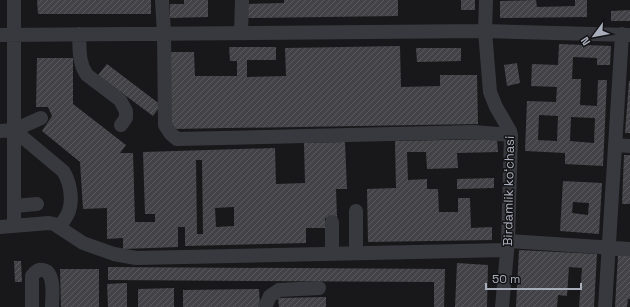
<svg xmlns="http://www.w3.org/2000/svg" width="630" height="307" font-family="'Space Grotesk',sans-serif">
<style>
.building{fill:url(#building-hatch);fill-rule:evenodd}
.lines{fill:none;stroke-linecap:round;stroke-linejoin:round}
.minor{stroke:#38393f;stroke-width:14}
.labels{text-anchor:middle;stroke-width:3;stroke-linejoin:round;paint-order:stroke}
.street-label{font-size:13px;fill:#a9aebb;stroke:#131315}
</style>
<defs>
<pattern id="building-hatch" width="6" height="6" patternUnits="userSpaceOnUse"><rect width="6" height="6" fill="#424247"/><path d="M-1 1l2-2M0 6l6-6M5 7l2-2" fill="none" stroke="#5a5b60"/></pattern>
</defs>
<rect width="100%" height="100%" fill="#18181a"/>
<path class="building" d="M 37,0 L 151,0 L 151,14 L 38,14 Z
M 184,0 L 208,0 L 208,17 L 170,18 L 170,4 L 184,4 Z
M 284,0 L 398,0 L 398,16 L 247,18 L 247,4 L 284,3 Z
M 461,0 L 475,0 L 475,10 L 461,10 Z
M 536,0 L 537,7 L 575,6 L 575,0 L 587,0 L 587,17 L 500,18 L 500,1 Z
M 630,10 L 630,21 L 611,21 L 611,11 Z
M 559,44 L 611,46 L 610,65 L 597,65 L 597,58 L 573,57 L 572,79 L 581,79 L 580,105 L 597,106 L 598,80 L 607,80 L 603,166 L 565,164 L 565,153 L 525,151 L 527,101 L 556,102 L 557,87 L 531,86 L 532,64 L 558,65 ZM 539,115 L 558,116 L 557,141 L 538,140 ZM 571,117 L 595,118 L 594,143 L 570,141 Z
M 400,46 L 401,87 L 440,86 L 440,75 L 477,75 L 478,124 L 171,129 L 170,52 L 194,52 L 195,76 L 237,76 L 237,61 L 230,61 L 229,47 L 276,47 L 276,60 L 247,60 L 247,77 L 286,76 L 285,48 Z
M 416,48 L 461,48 L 461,61 L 417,62 Z
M 37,58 L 73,58 L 73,104 L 126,145 L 120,153 L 133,153 L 135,222 L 155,222 L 155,214 L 145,214 L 143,152 L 275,148 L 276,184 L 305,183 L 304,143 L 345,142 L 347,189 L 336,189 L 337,217 L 325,218 L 325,228 L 306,228 L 306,243 L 185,246 L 185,227 L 178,227 L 178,247 L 123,249 L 123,238 L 107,239 L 107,208 L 83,209 L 80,162 L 42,131 L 52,116 L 48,107 L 36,107 ZM 196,160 L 202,160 L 203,234 L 197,234 ZM 234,207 L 234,226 L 216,227 L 215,208 Z
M 517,63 L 520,83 L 507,86 L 504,65 Z
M 107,64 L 161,105 L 153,116 L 98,75 Z
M 629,81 L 630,81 L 630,133 L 625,133 Z
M 497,139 L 498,152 L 457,153 L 458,168 L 427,169 L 426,152 L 407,152 L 408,180 L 427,179 L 427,189 L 438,189 L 439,212 L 458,212 L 458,198 L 470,198 L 471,228 L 492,227 L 492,240 L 368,242 L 367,189 L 396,188 L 395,141 Z
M 624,155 L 630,155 L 630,204 L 622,204 Z
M 494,178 L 494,188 L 457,189 L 457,179 Z
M 563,181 L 602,183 L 599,234 L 560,231 ZM 573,202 L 589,203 L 588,215 L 572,213 Z
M 519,250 L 597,254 L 594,307 L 579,307 L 582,268 L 569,267 L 567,296 L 558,295 L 557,307 L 516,307 Z
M 618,255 L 630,256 L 630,299 L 628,299 L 627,307 L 615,307 Z
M 14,261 L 21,261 L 22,282 L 15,282 Z
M 457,263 L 488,265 L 487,307 L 455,307 Z
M 108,267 L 445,269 L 444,307 L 434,307 L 434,282 L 108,280 Z
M 60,269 L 99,269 L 99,307 L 61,307 Z
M 127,283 L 127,307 L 108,307 L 107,284 Z
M 174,288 L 174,307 L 138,307 L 138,289 Z
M 259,289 L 260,307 L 183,307 L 183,290 Z
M 326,297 L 326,307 L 279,307 L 278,298 Z"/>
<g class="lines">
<path class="minor" d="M 14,0 L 14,225
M 162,0 L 164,33 L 165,125 L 171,134 L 177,139 L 474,132 L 511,135
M 486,0 L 485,31 L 490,92 L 496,107 L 510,131 L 511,135 L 508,241 L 502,307
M 241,33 L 242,0
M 79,34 C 80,48 78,63 87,75 L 120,100 L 126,111 L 126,118 L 121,125
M 0,35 L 485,31 L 630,35
M 14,130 L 41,118
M 0,131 L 14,130 L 63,171 C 70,181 73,199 69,211 C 67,217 63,222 59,227
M 615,145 L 630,146
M 14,206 L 37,204
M 356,211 L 356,253
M 332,222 L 332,253
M 0,227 L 49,223 L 54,224 L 83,243 L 114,254 L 136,258 L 507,250
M 508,241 L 630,249
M 32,307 L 32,276 C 35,272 38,269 42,270 C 56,271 52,297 52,307
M 265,307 L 270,296 L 279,290 L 319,288
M 605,307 L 622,34"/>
</g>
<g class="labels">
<g class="street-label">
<text transform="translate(508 191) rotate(-89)" y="5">Birdamlik koʻchasi</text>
</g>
</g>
<g transform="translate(594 36) rotate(238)" stroke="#131315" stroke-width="3" paint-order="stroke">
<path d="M0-3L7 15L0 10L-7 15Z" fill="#a9aebb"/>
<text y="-6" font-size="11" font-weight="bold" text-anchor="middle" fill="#a9aebb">N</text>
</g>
<path d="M486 283v6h95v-6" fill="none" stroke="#a9aebb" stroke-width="2"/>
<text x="492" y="283" font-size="12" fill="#a9aebb" stroke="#131315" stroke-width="3" paint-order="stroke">50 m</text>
</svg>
